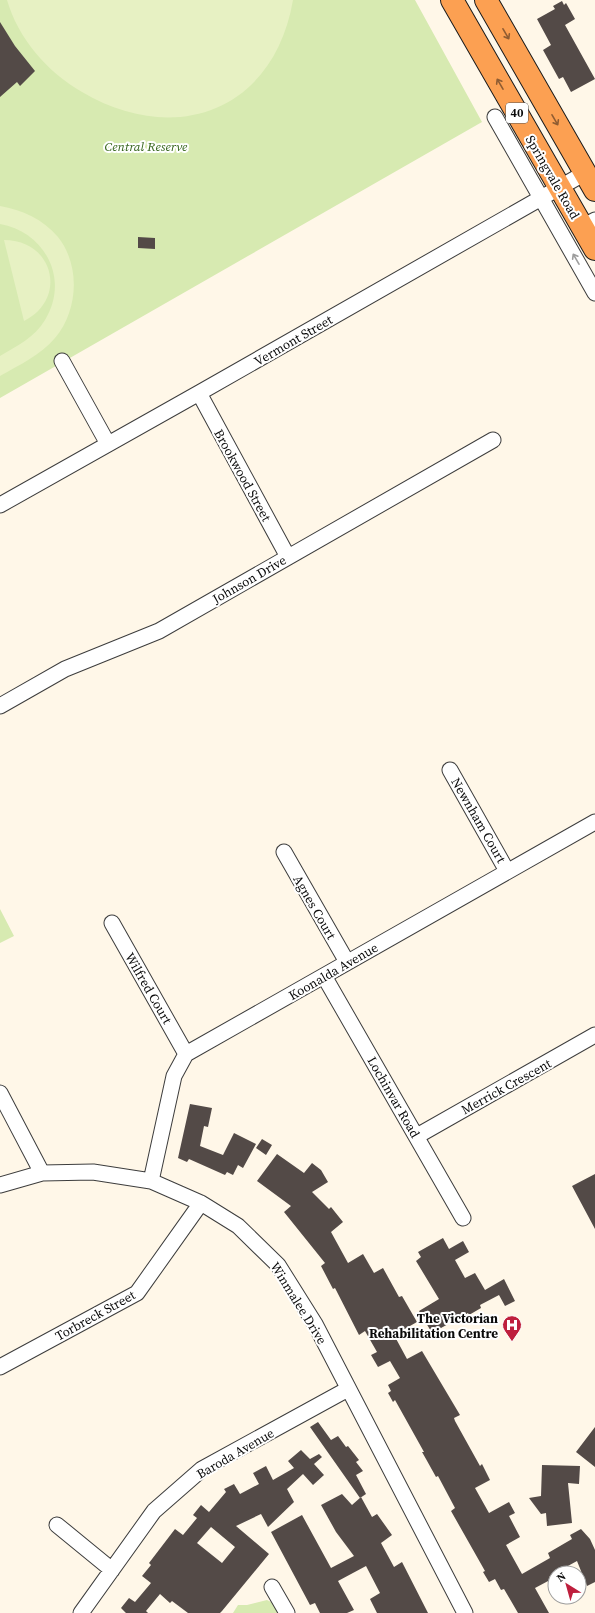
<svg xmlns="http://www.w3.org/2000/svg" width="595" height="1613" font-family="'Source Serif 4',serif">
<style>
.green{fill:#d7eab1}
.pitch{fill:#e7f1c3}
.building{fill:#534a47;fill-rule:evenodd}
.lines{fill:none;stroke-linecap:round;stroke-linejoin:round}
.minor-casing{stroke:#3d3d3d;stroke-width:17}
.trunk-casing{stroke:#1b1b1b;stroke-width:24}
.minor{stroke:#fff;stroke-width:15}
.trunk{stroke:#fca052;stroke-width:22}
.oneway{stroke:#8f5c32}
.oneway2{stroke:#9d9d9d}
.labels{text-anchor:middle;stroke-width:4;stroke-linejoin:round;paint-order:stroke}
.shield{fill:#fff;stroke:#545454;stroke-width:1}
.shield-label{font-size:12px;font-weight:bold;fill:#0a0a0a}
.park-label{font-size:13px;font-style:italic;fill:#33631a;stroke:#fff}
.street-label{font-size:13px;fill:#0a0a0a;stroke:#fff}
.poi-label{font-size:13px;font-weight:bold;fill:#0a0a0a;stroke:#fff;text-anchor:end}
</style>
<rect width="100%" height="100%" fill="#fff7e8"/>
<path class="green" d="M 0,0 L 415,0 L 482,122 L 0,398 Z
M 0,909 L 14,936 L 0,943 Z
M 267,1600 L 275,1604 L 280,1613 L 233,1613 L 238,1605 L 247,1605 Z"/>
<path class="pitch" d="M 7,0 L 293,0 C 274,111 175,147 82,92 C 47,72 18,38 7,0 Z
M 0,206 C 22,210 43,219 58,237 C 81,266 78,311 55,338 C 41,355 19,365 0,376 L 0,356 C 17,346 35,337 45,320 C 70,279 45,232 0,224 Z
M 4,240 C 54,240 68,299 24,321 Z"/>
<path class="building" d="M 562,1 L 564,5 L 566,3 L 575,19 L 565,25 L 595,79 L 571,92 L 563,77 L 559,79 L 543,50 L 551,45 L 537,19 L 555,9 L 553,6 Z
M 0,22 L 15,46 L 35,71 L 20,86 L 17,82 L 0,97 Z
M 138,237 L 155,238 L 155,249 L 138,248 Z
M 190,1104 L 212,1108 L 208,1127 L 204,1126 L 200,1146 L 223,1155 L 234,1133 L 256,1144 L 243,1168 L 238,1165 L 233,1175 L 227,1172 L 225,1175 L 189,1159 L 187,1162 L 178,1158 Z
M 262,1139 L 272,1145 L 266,1155 L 256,1148 Z
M 277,1154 L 304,1173 L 312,1163 L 321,1170 L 328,1182 L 312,1192 L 329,1209 L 331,1207 L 343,1222 L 331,1232 L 348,1263 L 363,1254 L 374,1273 L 383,1268 L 399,1297 L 402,1296 L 417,1322 L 394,1335 L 407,1359 L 422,1351 L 460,1415 L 454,1418 L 455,1421 L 480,1466 L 482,1464 L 490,1480 L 475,1488 L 489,1513 L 509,1502 L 515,1513 L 509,1516 L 520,1537 L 506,1545 L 522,1574 L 550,1558 L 548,1553 L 572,1539 L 570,1535 L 581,1529 L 590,1539 L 595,1550 L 595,1582 L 587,1586 L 577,1561 L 555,1573 L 549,1577 L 550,1580 L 535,1588 L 549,1613 L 518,1613 L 504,1589 L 501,1590 L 495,1579 L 489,1582 L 483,1572 L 485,1571 L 451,1511 L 455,1508 L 438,1476 L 436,1477 L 426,1459 L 422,1452 L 424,1452 L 395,1400 L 393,1402 L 388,1393 L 391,1391 L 388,1385 L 400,1378 L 390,1361 L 378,1367 L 371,1355 L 377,1352 L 365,1331 L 359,1335 L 335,1288 L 333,1289 L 321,1266 L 325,1263 L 284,1212 L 291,1206 L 257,1181 Z
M 595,1174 L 595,1229 L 572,1186 Z
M 443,1238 L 449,1249 L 463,1241 L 469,1252 L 455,1260 L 465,1278 L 475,1273 L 485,1290 L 504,1279 L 515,1301 L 505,1306 L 499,1295 L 480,1305 L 481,1308 L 469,1315 L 468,1313 L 432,1333 L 419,1311 L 439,1299 L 416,1261 L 421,1257 L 418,1252 Z
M 318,1422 L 331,1440 L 338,1436 L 346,1447 L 348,1446 L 359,1460 L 356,1462 L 363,1471 L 356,1475 L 366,1494 L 360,1498 L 310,1427 Z
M 595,1427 L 595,1467 L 576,1452 Z
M 301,1450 L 310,1459 L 319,1454 L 322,1457 L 314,1464 L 324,1475 L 313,1485 L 303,1474 L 287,1489 L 294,1502 L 268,1527 L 261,1514 L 236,1526 L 269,1554 L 222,1611 L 220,1613 L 188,1613 L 172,1601 L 170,1603 L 160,1594 L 146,1611 L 148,1613 L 126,1613 L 121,1608 L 129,1598 L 135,1602 L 151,1583 L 142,1576 L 151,1565 L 149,1563 L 175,1529 L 183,1535 L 197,1518 L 193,1515 L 201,1505 L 209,1512 L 226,1492 L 224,1489 L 234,1484 L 240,1494 L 259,1484 L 253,1473 L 266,1466 L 273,1480 L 294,1468 L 288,1461 ZM 211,1527 L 235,1547 L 222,1563 L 197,1543 Z
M 542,1465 L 580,1466 L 579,1484 L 568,1483 L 572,1523 L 547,1526 L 546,1513 L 541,1514 L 529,1498 L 541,1496 Z
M 342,1494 L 352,1505 L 361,1497 L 372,1517 L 377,1514 L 392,1535 L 381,1543 L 394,1567 L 402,1562 L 428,1613 L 377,1613 L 370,1599 L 380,1593 L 366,1566 L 338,1581 L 354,1610 L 347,1613 L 320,1613 L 315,1603 L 310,1605 L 271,1532 L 302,1515 L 331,1568 L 354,1556 L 336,1532 L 321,1505 Z"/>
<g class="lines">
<g class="minor-casing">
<path id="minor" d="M 495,117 L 595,293
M 582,227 L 595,220
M 62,361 L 108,444
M 199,393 L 288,557
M 0,505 L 199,393 L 585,173
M 0,706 L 65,669 L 159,631 L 493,440
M 450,770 L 507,871
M 284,852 L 347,962
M 112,923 L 186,1054
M 324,976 L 463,1218
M 0,1093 L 42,1173
M 417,1136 L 595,1035
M 151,1181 L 174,1076 L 186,1054 L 595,822
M 0,1185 L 42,1173 L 93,1172 L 151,1181 L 201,1203 L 238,1226 L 278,1265 L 315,1324 L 465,1613
M 0,1367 L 137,1293 L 201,1203
M 57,1525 L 112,1570
M 272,1587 L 287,1613
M 81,1613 L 154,1511 L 202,1469 L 348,1389"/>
</g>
<g class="trunk-casing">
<path id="trunk" d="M 452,0 L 595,249
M 486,0 L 595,190"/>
</g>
<use href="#minor" class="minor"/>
<use href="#trunk" class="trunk"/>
</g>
<defs><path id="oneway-shaft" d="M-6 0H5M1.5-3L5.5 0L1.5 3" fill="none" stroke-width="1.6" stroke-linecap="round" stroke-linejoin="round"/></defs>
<g class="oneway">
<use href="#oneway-shaft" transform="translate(506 34) rotate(60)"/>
<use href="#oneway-shaft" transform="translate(500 84) rotate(-120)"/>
<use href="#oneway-shaft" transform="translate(555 120) rotate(60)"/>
</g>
<use class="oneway2" href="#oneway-shaft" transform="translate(576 259) rotate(-120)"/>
<defs>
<g id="hospital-pin" transform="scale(1)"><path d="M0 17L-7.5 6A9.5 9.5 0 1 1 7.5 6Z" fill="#be1f3d" stroke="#fff"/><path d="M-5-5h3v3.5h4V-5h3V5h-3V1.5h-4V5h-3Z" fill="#fff"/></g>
</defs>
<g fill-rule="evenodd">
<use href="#hospital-pin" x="512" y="1325"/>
</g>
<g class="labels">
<rect class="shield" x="506" y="103" width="22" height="20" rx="3"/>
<g class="shield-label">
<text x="517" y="117">40</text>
</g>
<g class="park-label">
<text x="146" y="151">Central Reserve</text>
</g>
<g class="street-label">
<text transform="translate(553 177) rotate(60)" y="5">Springvale Road</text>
<text transform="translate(293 340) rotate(-30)" y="5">Vermont Street</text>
<text transform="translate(243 475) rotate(61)" y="5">Brookwood Street</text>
<text transform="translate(249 579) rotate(-30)" y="5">Johnson Drive</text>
<text transform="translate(479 820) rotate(60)" y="5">Newnham Court</text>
<text transform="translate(315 907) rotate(60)" y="5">Agnes Court</text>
<text transform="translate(333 971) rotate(-30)" y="5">Koonalda Avenue</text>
<text transform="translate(149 988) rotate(60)" y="5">Wilfred Court</text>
<text transform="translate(506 1086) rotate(-29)" y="5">Merrick Crescent</text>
<text transform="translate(394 1097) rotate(60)" y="5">Lochinvar Road</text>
<text transform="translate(299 1303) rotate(58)" y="5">Winmalee Drive</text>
<text transform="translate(95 1315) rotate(-29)" y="5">Torbreck Street</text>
<text transform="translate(235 1453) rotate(-30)" y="5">Baroda Avenue</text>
</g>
<g class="poi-label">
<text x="498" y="1323">The Victorian<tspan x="498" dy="15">Rehabilitation Centre</tspan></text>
</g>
</g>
<g transform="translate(567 1585) rotate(323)"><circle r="19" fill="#ffffff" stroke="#9d9d9d"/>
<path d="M0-3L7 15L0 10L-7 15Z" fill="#be1f3d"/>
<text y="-6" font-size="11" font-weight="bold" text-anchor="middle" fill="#0a0a0a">N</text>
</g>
</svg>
